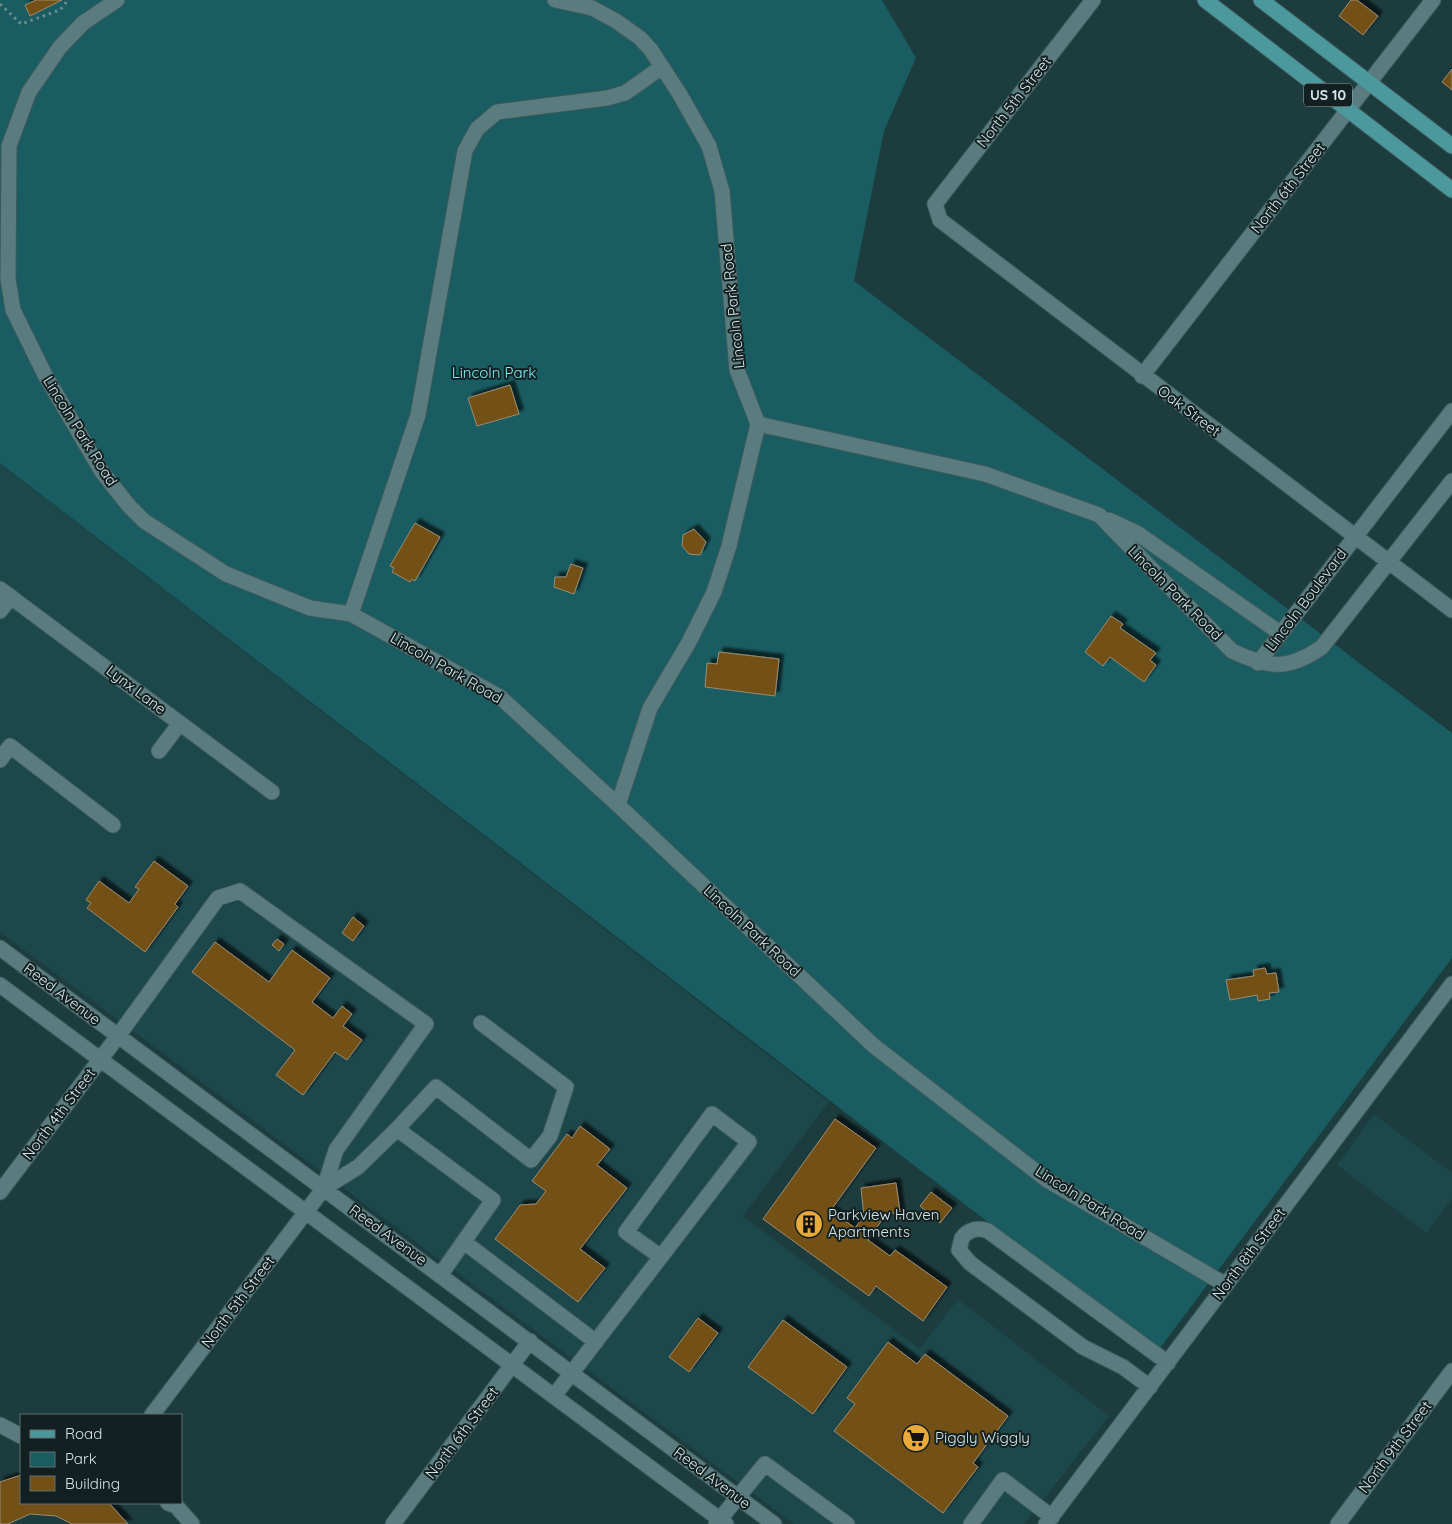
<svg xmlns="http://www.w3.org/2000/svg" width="1452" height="1524" font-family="Quicksand,sans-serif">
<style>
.built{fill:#1c474b}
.green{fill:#195c61}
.building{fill:#735115;stroke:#9b8b74;filter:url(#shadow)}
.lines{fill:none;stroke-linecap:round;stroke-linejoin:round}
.minor-casing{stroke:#3c5a5b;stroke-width:17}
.major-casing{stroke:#3c5a5b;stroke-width:17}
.path{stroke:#718a8c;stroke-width:3;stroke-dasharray:2.5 4;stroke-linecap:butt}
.minor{stroke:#5a7c7e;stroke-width:15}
.major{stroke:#4b989d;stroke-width:15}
.labels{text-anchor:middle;stroke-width:4;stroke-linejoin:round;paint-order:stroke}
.shield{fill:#132021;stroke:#9aabac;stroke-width:1}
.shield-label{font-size:14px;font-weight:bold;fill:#d4e6e7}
.street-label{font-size:15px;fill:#d4e6e7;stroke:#132021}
.park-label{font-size:15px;fill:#78f3fc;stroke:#132021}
.poi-label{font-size:15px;fill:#d4e6e7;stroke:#132021;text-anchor:start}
</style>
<defs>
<filter id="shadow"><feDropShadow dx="4.5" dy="-4.5" stdDeviation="1" flood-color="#0009"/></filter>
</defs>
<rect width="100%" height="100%" fill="#1c3c3e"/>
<path class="built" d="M 0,463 L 829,1102 L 743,1216 L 920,1349 L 958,1299 L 1109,1416 L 1024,1524 L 794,1524 L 0,932 Z
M 1374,1114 L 1452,1173 L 1452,1199 L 1426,1233 L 1337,1165 Z"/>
<path class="green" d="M 0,0 L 882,0 L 916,58 L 884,131 L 854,281 L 1452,733 L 1452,958 L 1157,1352 L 0,463 Z"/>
<path class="building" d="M 36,0 L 62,0 L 30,16 L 25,5 Z
M 1351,0 L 1357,0 L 1378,16 L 1363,35 L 1339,16 Z
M 1452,69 L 1452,90 L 1442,82 Z
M 510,385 L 519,414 L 477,426 L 468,398 Z
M 415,523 L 440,537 L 415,581 L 412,579 L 410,582 L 392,572 L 394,568 L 390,566 Z
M 694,529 L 706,542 L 700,555 L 689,554 L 682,546 L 683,535 Z
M 571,564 L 583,568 L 574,594 L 554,587 L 555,577 L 566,577 Z
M 1111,616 L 1123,624 L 1120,628 L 1156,653 L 1150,660 L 1156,665 L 1144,682 L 1110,657 L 1103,666 L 1085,652 Z
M 719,652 L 779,659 L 775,696 L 705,687 L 707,663 L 717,664 Z
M 154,861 L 188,886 L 175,904 L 178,907 L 145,952 L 87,908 L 91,903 L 86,900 L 99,881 L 129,903 L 139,889 L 135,887 Z
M 353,917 L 364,926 L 353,941 L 342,933 Z
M 277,939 L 284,944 L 279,951 L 272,945 Z
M 215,942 L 269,982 L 292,950 L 330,978 L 312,1002 L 333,1018 L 342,1006 L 352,1014 L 343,1026 L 362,1040 L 347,1060 L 335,1052 L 303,1095 L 276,1075 L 295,1050 L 192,972 Z
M 1265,968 L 1267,974 L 1276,973 L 1279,992 L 1269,993 L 1270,999 L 1258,1001 L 1257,995 L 1230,1000 L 1226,980 L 1254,976 L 1253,970 Z
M 835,1119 L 876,1148 L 831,1210 L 855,1228 L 864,1216 L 861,1188 L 896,1183 L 901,1219 L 889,1210 L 868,1240 L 890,1256 L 895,1250 L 947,1287 L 923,1321 L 876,1286 L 869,1296 L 763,1219 Z
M 580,1126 L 610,1149 L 597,1165 L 627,1188 L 580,1249 L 605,1268 L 578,1302 L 495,1239 L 520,1205 L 536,1204 L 546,1191 L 532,1181 L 567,1134 L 572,1138 Z
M 931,1192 L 952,1208 L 940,1223 L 920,1206 Z
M 698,1318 L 718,1333 L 689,1372 L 669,1357 Z
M 783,1320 L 847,1367 L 813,1414 L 748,1367 Z
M 888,1342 L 917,1364 L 925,1354 L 1008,1416 L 973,1463 L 978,1467 L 943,1513 L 834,1431 L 855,1404 L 847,1398 Z
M 21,1475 L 21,1503 L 109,1503 L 128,1524 L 72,1524 L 56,1516 L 30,1514 L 8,1524 L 0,1524 L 0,1482 Z"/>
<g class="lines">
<g class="minor-casing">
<path id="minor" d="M 117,0 L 83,23 L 60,47 L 29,92 L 9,146 L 8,279 L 13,310 L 45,375 L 102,472 L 129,506 L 144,521 L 226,574 L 310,608 L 351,614 L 500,697 L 618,805 L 874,1046 L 1047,1180 L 1226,1285
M 555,0 L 592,8 L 616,21 L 640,38 L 651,50 L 679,93 L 709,146 L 722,191 L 737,370 L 758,424 L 985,474 L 1099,515 L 1232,651 C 1268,668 1288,671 1322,647 L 1452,481
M 1093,0 L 935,204 L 940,220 L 1452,610
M 1142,376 L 1433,0
M 1109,520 L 1137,533 L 1280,633
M 0,589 L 272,792
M 0,611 L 11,597
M 351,614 L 418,415 L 465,151 L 477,129 L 497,112 L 607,98 L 625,93 L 662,67
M 1258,663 L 1452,411
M 159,751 L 180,723
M 0,760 L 10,746 L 113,825
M 618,805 L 650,708 L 689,642 L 714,592 L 729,546 L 758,424
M 0,948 L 774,1524
M 0,985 L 726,1524
M 397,1129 L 436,1087 L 531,1160 L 550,1136 L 566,1087 L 481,1023
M 324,1188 L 358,1167 L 397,1129 L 493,1200 L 441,1274
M 0,1192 L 118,1036 L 218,898 L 240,891 L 426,1024 L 336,1150 L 324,1188 L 152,1415
M 464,1242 L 596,1342
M 1150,1387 L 1123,1367 L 1083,1347 L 970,1263 L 959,1250 L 962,1238 C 968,1230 978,1227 988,1231 L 1168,1363
M 554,1396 L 749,1142 L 712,1114 L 626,1232 L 661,1257
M 0,1425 L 21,1436
M 168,1503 L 176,1506 L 192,1524
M 393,1524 L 530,1341
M 716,1524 L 765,1464 L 847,1524
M 971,1524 L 1003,1480 L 1052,1517
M 1046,1524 L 1452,984
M 1338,1524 L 1452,1371"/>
</g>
<g class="major-casing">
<path id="major" d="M 1205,0 L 1452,190
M 1261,0 L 1452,146"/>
</g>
<path class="path" d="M 0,4 L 21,24 L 60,10 L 68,0"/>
<use href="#minor" class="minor"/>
<use href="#major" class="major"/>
</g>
<defs>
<g id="building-disc" transform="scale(1.4375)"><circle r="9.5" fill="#eaaa39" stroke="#132021"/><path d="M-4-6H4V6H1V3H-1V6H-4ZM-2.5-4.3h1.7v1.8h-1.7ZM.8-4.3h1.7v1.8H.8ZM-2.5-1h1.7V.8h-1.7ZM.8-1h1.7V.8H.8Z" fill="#111"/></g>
<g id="supermarket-disc" transform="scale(1.4375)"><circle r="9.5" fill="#eaaa39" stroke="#132021"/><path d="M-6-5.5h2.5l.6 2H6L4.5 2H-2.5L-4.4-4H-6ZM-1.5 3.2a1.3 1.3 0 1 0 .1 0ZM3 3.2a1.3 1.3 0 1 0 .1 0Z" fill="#111"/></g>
</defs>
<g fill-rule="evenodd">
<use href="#building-disc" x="809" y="1224"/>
<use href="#supermarket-disc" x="916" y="1438"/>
</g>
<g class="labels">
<rect class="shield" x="1304" y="83.5" width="48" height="23" rx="4"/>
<g class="shield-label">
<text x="1328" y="100">US 10</text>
</g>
<g class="street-label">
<text transform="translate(1014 102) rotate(-52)" y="5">North 5th Street</text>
<text transform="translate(1288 188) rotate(-52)" y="5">North 6th Street</text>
<text transform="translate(733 306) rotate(-96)" y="5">Lincoln Park Road</text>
<text transform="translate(1189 411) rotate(37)" y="5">Oak Street</text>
<text transform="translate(80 431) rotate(58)" y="5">Lincoln Park Road</text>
<text transform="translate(1175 593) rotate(45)" y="5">Lincoln Park Road</text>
<text transform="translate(1306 600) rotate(-53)" y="5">Lincoln Boulevard</text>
<text transform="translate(446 668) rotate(30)" y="5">Lincoln Park Road</text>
<text transform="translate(136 690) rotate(37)" y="5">Lynx Lane</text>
<text transform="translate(752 931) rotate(43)" y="5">Lincoln Park Road</text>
<text transform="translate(62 994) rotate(37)" y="5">Reed Avenue</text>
<text transform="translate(59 1114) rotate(-53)" y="5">North 4th Street</text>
<text transform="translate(1090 1203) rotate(32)" y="5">Lincoln Park Road</text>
<text transform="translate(388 1235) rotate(36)" y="5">Reed Avenue</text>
<text transform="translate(1249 1254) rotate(-53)" y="5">North 8th Street</text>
<text transform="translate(238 1302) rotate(-53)" y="5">North 5th Street</text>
<text transform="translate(462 1433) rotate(-53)" y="5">North 6th Street</text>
<text transform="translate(1395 1447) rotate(-53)" y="5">North 9th Street</text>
<text transform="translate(712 1478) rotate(37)" y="5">Reed Avenue</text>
</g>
<g class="park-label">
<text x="494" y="378">Lincoln Park</text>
</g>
<g class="poi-label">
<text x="828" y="1220">Parkview Haven<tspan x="828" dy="17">Apartments</tspan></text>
<text x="935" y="1443">Piggly Wiggly</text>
</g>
</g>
<rect x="20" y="1414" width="162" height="90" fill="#132021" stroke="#606f70"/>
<rect x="30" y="1430" width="25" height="8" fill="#4b989d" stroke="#606f70"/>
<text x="65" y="1439" font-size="15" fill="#d4e6e7">Road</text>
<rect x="30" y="1452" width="25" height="15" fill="#195c61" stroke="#606f70"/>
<text x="65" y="1464" font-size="15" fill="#d4e6e7">Park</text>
<rect x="30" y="1476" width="25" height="15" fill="#735115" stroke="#606f70"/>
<text x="65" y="1489" font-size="15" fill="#d4e6e7">Building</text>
</svg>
